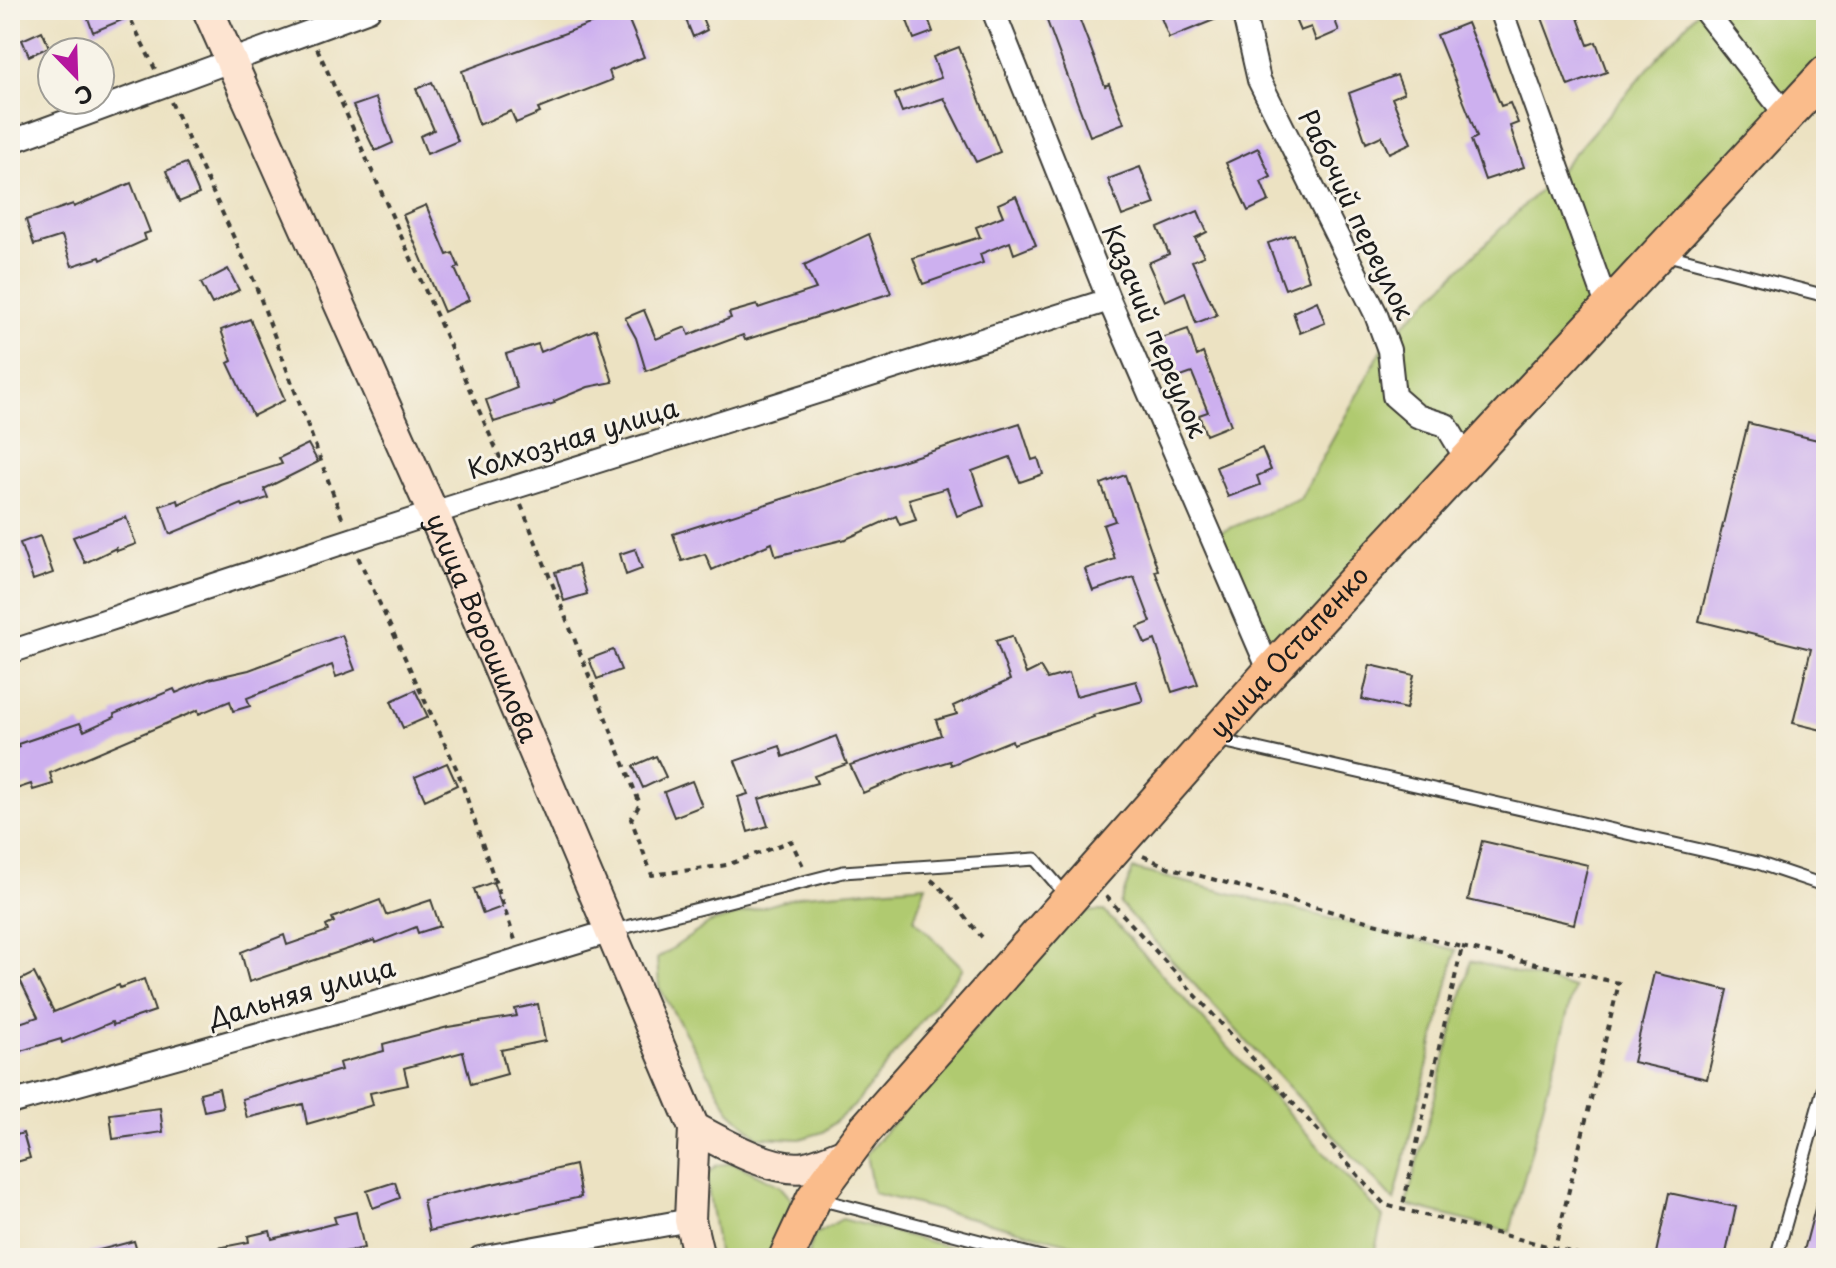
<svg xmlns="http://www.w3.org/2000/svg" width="1836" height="1268" font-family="'Playpen Sans',sans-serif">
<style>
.green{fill:#b0ca70;stroke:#667346;stroke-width:2}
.building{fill:#cdb0ef}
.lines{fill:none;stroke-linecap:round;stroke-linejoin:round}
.lane-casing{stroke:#3b3a35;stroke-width:15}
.street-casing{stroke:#3b3a35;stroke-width:26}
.secondary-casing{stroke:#3b3a35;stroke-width:34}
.primary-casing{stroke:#3b3a35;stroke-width:38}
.path{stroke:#3b3a35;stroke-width:4;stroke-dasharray:6 6;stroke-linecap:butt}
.lane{stroke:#fff;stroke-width:11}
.street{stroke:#fff;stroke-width:22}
.secondary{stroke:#fde4d1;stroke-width:30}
.primary{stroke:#fabc8b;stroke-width:34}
.labels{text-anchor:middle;stroke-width:6;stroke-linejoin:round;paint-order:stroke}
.street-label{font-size:26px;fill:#1c1c1c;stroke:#f7f3e8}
</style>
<rect width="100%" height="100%" fill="#f7f3e8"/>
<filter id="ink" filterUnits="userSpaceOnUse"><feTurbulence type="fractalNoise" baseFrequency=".0125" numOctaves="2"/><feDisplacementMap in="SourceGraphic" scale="16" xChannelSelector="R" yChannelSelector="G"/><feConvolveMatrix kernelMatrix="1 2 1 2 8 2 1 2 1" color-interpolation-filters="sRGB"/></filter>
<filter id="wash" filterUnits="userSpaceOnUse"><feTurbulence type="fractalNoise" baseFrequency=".006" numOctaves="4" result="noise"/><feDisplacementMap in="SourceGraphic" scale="32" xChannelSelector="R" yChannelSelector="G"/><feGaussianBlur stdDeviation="1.8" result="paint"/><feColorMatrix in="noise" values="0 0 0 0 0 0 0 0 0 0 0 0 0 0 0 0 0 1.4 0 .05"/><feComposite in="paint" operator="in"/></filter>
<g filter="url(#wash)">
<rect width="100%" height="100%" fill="#ece2c2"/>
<path class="green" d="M 1699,10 L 1826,10 L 1826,73 L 1270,672 L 1211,536 L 1300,499 L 1386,342 L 1559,171 Z
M 1133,869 L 1456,950 L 1394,1201 L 1120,904 Z
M 926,885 L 914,919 L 963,968 L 854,1106 L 823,1132 L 800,1139 L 758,1137 L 730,1111 L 659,987 L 657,959 L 710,923 L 804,895 Z
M 1104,911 L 1383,1217 L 1373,1258 L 1126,1258 L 873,1193 L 866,1154 L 1076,912 Z
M 1471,961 L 1574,988 L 1510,1232 L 1406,1205 Z
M 734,1163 L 780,1186 L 792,1200 L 773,1258 L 719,1258 L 706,1175 L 717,1165 Z
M 842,1219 L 993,1258 L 807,1258 L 814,1235 Z"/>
<g id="blocks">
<path class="building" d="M 85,10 L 146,10 L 93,32 Z
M 682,10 L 699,10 L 707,30 L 693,37 Z
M 903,10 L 925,10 L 933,32 L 914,39 Z
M 1043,10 L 1076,10 L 1105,86 L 1109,84 L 1124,123 L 1090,136 Z
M 1158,10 L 1229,10 L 1229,14 L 1169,38 Z
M 1291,10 L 1331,10 L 1339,31 L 1316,41 L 1311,27 L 1300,31 Z
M 1539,10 L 1575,10 L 1588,45 L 1596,42 L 1607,72 L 1568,86 Z
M 625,11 L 644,57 L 609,71 L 612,80 L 538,109 L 540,113 L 516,123 L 511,111 L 479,125 L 462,71 Z
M 1467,23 L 1501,106 L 1510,103 L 1518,123 L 1510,126 L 1524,167 L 1485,180 L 1471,140 L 1477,137 L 1470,117 L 1437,35 Z
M 42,31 L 49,47 L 29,56 L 22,40 Z
M 959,47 L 1000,152 L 976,162 L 944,98 L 902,112 L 895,94 L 941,78 L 933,57 Z
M 1397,75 L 1404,93 L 1392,98 L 1411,143 L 1389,153 L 1381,136 L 1366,143 L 1349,93 Z
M 432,82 L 458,141 L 427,154 L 420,136 L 434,130 L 416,89 Z
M 376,98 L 393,143 L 375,151 L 353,106 Z
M 1258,148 L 1271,177 L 1261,182 L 1269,201 L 1248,211 L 1226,163 Z
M 186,163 L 199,194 L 179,202 L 166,171 Z
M 1140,167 L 1155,204 L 1122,216 L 1108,179 Z
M 131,183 L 150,232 L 144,234 L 146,240 L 101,260 L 100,257 L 72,266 L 62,236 L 34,245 L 26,220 L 73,204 L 74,207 Z
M 1016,196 L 1036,245 L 1014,254 L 1010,242 L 980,254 L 983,263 L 923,284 L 913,258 L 980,237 L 976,227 L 1003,216 L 998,204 Z
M 426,205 L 447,255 L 453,253 L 459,267 L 455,269 L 469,300 L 444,312 L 403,215 Z
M 1198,211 L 1207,232 L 1195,238 L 1204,256 L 1192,261 L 1217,315 L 1196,323 L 1185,292 L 1165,301 L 1148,263 L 1169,254 L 1158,228 Z
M 869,234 L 891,293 L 745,340 L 743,335 L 646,371 L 636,338 L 625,318 L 644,310 L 656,339 L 686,327 L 689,335 L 731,318 L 729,313 L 757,305 L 758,308 L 816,289 L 804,265 Z
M 1294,234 L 1309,280 L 1285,289 L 1268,243 Z
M 228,269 L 239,290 L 212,304 L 201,283 Z
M 1317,301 L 1325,323 L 1300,333 L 1293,312 Z
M 250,319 L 285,400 L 253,416 L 228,363 L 232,361 L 221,330 Z
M 596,329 L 613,382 L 588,387 L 554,401 L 555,403 L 494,422 L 486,400 L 517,388 L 506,354 L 538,344 L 541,352 Z
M 1188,329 L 1197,356 L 1203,353 L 1231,425 L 1206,435 L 1199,415 L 1208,412 L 1192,373 L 1167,382 L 1153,341 Z
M 1020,423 L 1032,460 L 1038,458 L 1043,474 L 1020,482 L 1010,457 L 972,471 L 984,506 L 957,516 L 947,488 L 909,499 L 916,520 L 900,525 L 896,516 L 846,539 L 776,556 L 772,543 L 712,570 L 705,554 L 682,561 L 673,534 Z
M 1748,423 L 1826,442 L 1826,731 L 1793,723 L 1811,649 L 1699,621 Z
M 308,444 L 318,462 L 264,489 L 268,498 L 243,506 L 242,504 L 170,534 L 160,506 L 178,500 L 179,504 L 220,484 L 282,464 L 279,458 Z
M 1262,448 L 1271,470 L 1257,476 L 1260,485 L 1228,497 L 1216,467 Z
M 1125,475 L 1158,570 L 1155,571 L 1198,684 L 1172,692 L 1155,640 L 1145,644 L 1138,627 L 1151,622 L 1134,577 L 1093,591 L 1085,569 L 1115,559 L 1103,525 L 1115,521 L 1101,484 Z
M 126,517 L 136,544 L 117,551 L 116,548 L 85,563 L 73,537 Z
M 40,536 L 53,573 L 33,580 L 20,543 Z
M 635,549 L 642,569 L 626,575 L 620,554 Z
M 578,565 L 587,594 L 564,601 L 555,572 Z
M 342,635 L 355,670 L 336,677 L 332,665 L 247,698 L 250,706 L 233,711 L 230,701 L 199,714 L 198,710 L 50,773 L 53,784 L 33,790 L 31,784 L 10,791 L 10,750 L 19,747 L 18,744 L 80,723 L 84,731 L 115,717 L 114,714 L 174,689 L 176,693 L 209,679 L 249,670 Z
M 1012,636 L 1026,674 L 1040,667 L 1047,679 L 1069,673 L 1076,696 L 1136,681 L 1143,701 L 1093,715 L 1094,717 L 1013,744 L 1012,740 L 951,765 L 950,761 L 907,774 L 863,793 L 850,765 L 941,735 L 936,720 L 957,714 L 953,706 L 1010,680 L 996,641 Z
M 613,650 L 621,670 L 597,679 L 589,659 Z
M 1370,665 L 1414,675 L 1406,709 L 1362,699 Z
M 415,690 L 428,717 L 403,728 L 391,701 Z
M 836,736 L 847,764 L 814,776 L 817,783 L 759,799 L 768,826 L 748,832 L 738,797 L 748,794 L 735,761 L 780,746 L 783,757 Z
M 656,756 L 666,777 L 643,788 L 633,766 Z
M 447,763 L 457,785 L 425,800 L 415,777 Z
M 692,781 L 702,806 L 674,817 L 664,792 Z
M 1482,841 L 1588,865 L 1574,924 L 1468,900 Z
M 493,882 L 502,907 L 483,914 L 474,889 Z
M 380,900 L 386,915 L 431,900 L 440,926 L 418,933 L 416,927 L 376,943 L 375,940 L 249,982 L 241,952 L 284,935 L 287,945 L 328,931 L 326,926 L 334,922 L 332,918 Z
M 34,973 L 54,1012 L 119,985 L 120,988 L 144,979 L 155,1011 L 113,1025 L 112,1022 L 62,1043 L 61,1039 L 14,1053 L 10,1026 L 38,1017 L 20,980 Z
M 1654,973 L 1728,990 L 1707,1079 L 1633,1062 Z
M 538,1004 L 545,1041 L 501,1050 L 507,1074 L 471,1084 L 463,1052 L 404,1068 L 408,1085 L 370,1093 L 373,1105 L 307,1124 L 303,1104 L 247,1118 L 242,1099 L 341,1070 L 339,1063 L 384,1051 L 383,1044 L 448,1027 L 517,1016 L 515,1009 Z
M 219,1088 L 223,1107 L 204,1111 L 200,1093 Z
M 160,1108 L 163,1132 L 113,1139 L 110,1114 Z
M 23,1133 L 30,1158 L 10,1164 L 10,1137 Z
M 575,1165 L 581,1197 L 429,1231 L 423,1200 Z
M 395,1182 L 400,1198 L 373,1208 L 367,1191 Z
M 1821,1186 L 1826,1187 L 1826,1258 L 1802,1258 Z
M 1669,1193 L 1736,1207 L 1725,1258 L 1655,1258 Z
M 356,1212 L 364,1248 L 314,1258 L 208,1258 L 207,1250 L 249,1242 L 248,1236 L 270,1231 L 272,1239 L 336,1223 L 334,1217 Z
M 134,1241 L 139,1258 L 89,1258 L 88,1253 Z"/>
</g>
</g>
<g filter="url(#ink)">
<use href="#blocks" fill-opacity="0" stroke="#3b3a35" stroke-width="2"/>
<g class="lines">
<g class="lane-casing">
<path id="lane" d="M 1664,254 L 1826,296
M 1218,740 L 1758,863 L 1826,886
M 611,931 L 843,872 L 1035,859 L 1066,895
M 819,1199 L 1045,1258
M 1776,1258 L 1826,1079"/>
</g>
<g class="street-casing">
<path id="street" d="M 993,10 L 1109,300 L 1270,672
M 1243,10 L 1259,80 L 1375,312 L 1389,350 L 1394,396 L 1417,416 L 1446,425 L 1467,460
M 1501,10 L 1608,308
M 1704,10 L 1787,116
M 10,142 L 369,10
M 10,652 L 433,513 L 1109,300
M 10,1103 L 425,988 L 608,932
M 480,1258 L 690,1220"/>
</g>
<g class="secondary-casing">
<g id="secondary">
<path id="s1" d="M 208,10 L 433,513 L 694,1128 L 690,1220 L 699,1258"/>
<path d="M 694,1128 C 722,1143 774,1173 806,1167 C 820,1164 835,1157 848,1152"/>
</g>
</g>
<g class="primary-casing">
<g id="primary">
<path id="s2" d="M 786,1258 L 814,1198 L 864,1131 L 1270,672 L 1826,73"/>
</g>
</g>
<path class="path" d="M 126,10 L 155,69
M 317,48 L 506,471
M 171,102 L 254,281 L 344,523
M 521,505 L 640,804 L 631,819 L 652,875 L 727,865 L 791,841 L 803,866
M 358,557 L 458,772 L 515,940
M 1143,856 L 1168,867 L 1462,947 L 1402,1209
M 931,880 C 952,895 964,918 982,937
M 1106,896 L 1385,1205 L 1594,1258
M 1462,947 L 1619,983 L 1555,1248"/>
<use href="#lane" class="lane"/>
<use href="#street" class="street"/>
<use href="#secondary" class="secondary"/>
<use href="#primary" class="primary"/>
</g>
</g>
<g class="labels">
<g class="street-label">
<text transform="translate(1356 215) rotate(64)" y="9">Рабочий переулок</text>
<text transform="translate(1154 331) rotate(67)" y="9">Казачий переулок</text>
<text transform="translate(573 439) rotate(-17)" y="9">Колхозная улица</text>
<text dy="9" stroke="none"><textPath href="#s1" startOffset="676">улица Ворошилова</textPath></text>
<text dy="9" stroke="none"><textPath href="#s2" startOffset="790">улица Остапенко</textPath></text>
<text transform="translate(302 993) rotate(-16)" y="9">Дальняя улица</text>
</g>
</g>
<rect width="1836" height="1268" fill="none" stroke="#f7f3e8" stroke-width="40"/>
<g transform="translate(76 76) rotate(157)"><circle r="38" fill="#f7f3e8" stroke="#9f9d96" stroke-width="2"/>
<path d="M0-6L14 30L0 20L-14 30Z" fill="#b5179e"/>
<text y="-12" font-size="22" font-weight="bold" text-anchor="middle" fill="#1c1c1c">С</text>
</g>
</svg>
